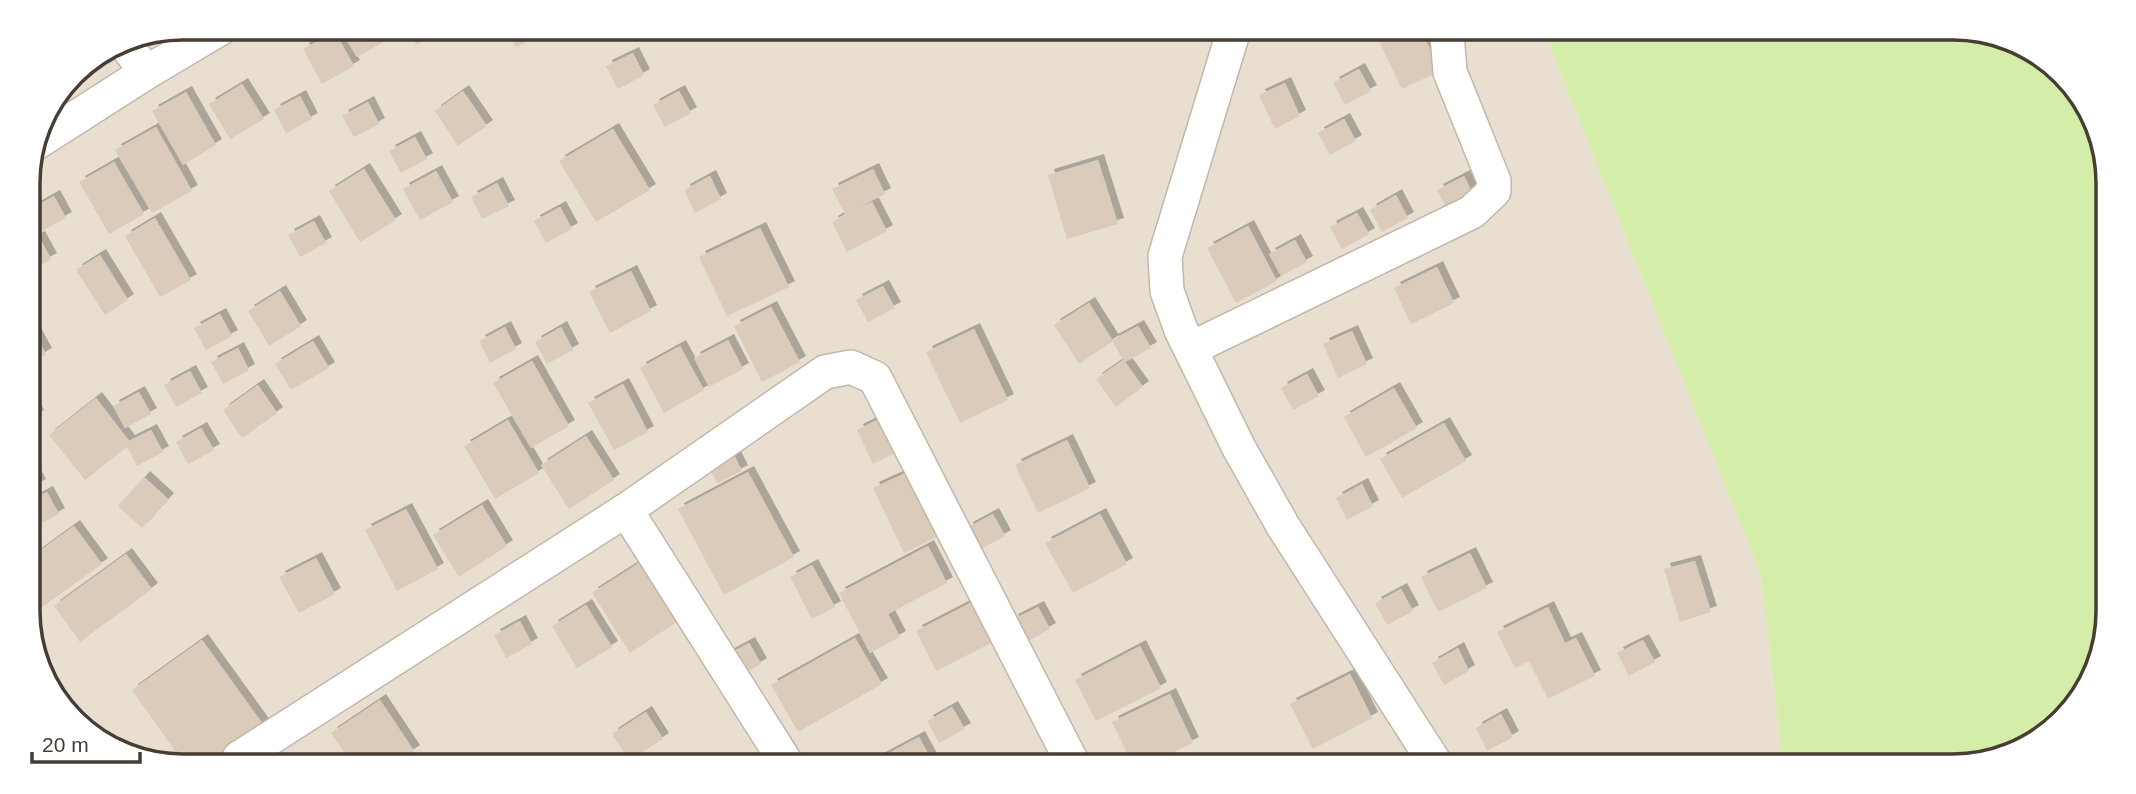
<svg xmlns="http://www.w3.org/2000/svg" width="2136" height="794" font-family="Arial,sans-serif">
<style>
.residential{fill:#e8dfd1}
.green{fill:#d4eda8}
.building{fill:#dacbbb;filter:url(#shadow)}
.lines{fill:none;stroke-linecap:round;stroke-linejoin:round}
.street-casing{stroke:#c3b7a8;stroke-width:36}
.street{stroke:#fff;stroke-width:33}
.rim{fill:none;stroke:#473d33;stroke-width:3.5}
</style>
<defs>
<filter id="shadow"><feDropShadow dx="6" dy="-6" stdDeviation="0" flood-color="#0004"/></filter>
</defs>
<rect width="100%" height="100%" fill="#f4eee4"/>
<path class="residential" d="M 183,28 L 1545,34 L 1761,575 L 1783,765 L 134,758 L 66,713 L 31,641 L 28,172 L 44,114 L 80,67 L 124,40 Z"/>
<path class="green" d="M 1545,34 L 2002,36 L 2070,81 L 2107,162 L 2100,660 L 2048,734 L 1963,766 L 1783,765 L 1761,575 Z"/>
<path class="building" d="M 340,29 L 385,29 L 391,38 L 357,57 Z
M 408,29 L 445,29 L 416,45 Z
M 507,29 L 541,30 L 543,34 L 516,47 Z
M 335,32 L 354,66 L 322,84 L 303,49 Z
M 1375,33 L 1423,34 L 1440,71 L 1402,89 Z
M 110,48 L 117,58 L 76,86 L 71,79 L 80,67 Z
M 633,53 L 644,75 L 618,89 L 606,66 Z
M 1359,69 L 1371,91 L 1345,105 L 1333,83 Z
M 1285,83 L 1300,116 L 1275,129 L 1259,95 Z
M 242,84 L 264,119 L 230,139 L 209,104 Z
M 463,91 L 487,126 L 458,146 L 435,111 Z
M 679,91 L 691,113 L 665,127 L 653,105 Z
M 186,92 L 216,145 L 183,165 L 152,111 Z
M 300,96 L 312,119 L 286,133 L 274,110 Z
M 368,102 L 379,124 L 354,137 L 342,116 Z
M 1344,119 L 1356,141 L 1330,155 L 1318,133 Z
M 156,127 L 192,191 L 152,213 L 115,150 Z
M 613,129 L 650,190 L 596,222 L 559,161 Z
M 415,137 L 427,159 L 401,173 L 389,151 Z
M 1098,160 L 1118,224 L 1067,239 L 1048,175 Z
M 114,162 L 144,214 L 109,234 L 79,182 Z
M 364,169 L 396,220 L 360,242 L 329,191 Z
M 873,169 L 885,194 L 855,209 L 872,202 L 887,231 L 847,252 L 832,222 L 845,214 L 832,189 Z
M 436,171 L 453,202 L 420,220 L 403,189 Z
M 710,176 L 721,199 L 695,213 L 684,190 Z
M 1464,176 L 1475,198 L 1449,212 L 1437,190 Z
M 497,183 L 509,206 L 482,219 L 471,197 Z
M 1396,195 L 1408,218 L 1382,232 L 1370,210 Z
M 54,196 L 66,218 L 40,232 L 29,210 Z
M 560,207 L 572,229 L 546,243 L 534,221 Z
M 1357,213 L 1369,234 L 1342,249 L 1330,227 Z
M 155,218 L 191,280 L 160,297 L 125,236 Z
M 314,221 L 326,243 L 300,257 L 288,235 Z
M 1248,226 L 1277,281 L 1236,303 L 1207,248 Z
M 760,228 L 789,287 L 727,316 L 699,257 Z
M 39,237 L 51,259 L 29,271 L 29,242 Z
M 1295,240 L 1307,262 L 1281,276 L 1269,254 Z
M 100,255 L 128,300 L 105,315 L 76,270 Z
M 1437,267 L 1454,303 L 1411,324 L 1394,288 Z
M 631,271 L 651,311 L 610,333 L 589,292 Z
M 883,286 L 895,308 L 868,322 L 856,300 Z
M 280,291 L 301,326 L 269,346 L 248,311 Z
M 1089,303 L 1113,341 L 1079,364 L 1054,325 Z
M 771,307 L 800,362 L 762,382 L 734,326 Z
M 220,314 L 232,336 L 206,350 L 194,328 Z
M 29,323 L 46,354 L 29,364 Z
M 1138,326 L 1151,348 L 1125,362 L 1143,387 L 1116,407 L 1096,379 L 1123,360 L 1112,340 Z
M 505,327 L 516,349 L 490,363 L 479,341 Z
M 561,327 L 573,350 L 547,364 L 535,342 Z
M 974,329 L 1008,400 L 960,423 L 926,352 Z
M 1352,331 L 1367,364 L 1338,378 L 1323,344 Z
M 728,340 L 743,369 L 709,387 L 694,358 Z
M 313,341 L 329,368 L 291,390 L 275,364 Z
M 680,346 L 704,390 L 664,413 L 640,368 Z
M 238,348 L 249,370 L 223,384 L 211,362 Z
M 532,361 L 569,426 L 531,448 L 493,383 Z
M 190,371 L 202,393 L 176,407 L 164,385 Z
M 1307,374 L 1319,396 L 1293,410 L 1281,388 Z
M 623,384 L 648,432 L 614,450 L 588,403 Z
M 258,385 L 277,413 L 242,438 L 223,410 Z
M 1394,388 L 1417,428 L 1366,457 L 1344,417 Z
M 139,392 L 151,414 L 125,428 L 113,406 Z
M 96,398 L 129,441 L 151,430 L 163,452 L 137,466 L 127,447 L 85,480 L 49,435 Z
M 30,399 L 38,416 L 30,421 Z
M 885,416 L 901,450 L 873,464 L 857,430 Z
M 508,420 L 539,473 L 495,499 L 464,446 Z
M 1444,423 L 1466,461 L 1402,498 L 1380,459 Z
M 201,428 L 214,450 L 188,464 L 176,442 Z
M 586,436 L 614,480 L 569,509 L 541,465 Z
M 1067,440 L 1090,488 L 1038,513 L 1015,465 Z
M 733,453 L 742,471 L 717,483 L 708,465 Z
M 30,466 L 40,485 L 30,490 Z
M 910,471 L 941,535 L 904,553 L 873,488 Z
M 748,472 L 794,557 L 724,595 L 678,509 Z
M 144,477 L 168,499 L 142,528 L 118,506 Z
M 1362,484 L 1373,506 L 1347,520 L 1336,498 Z
M 47,492 L 59,514 L 33,528 L 30,501 Z
M 482,505 L 507,546 L 459,577 L 433,535 Z
M 406,509 L 438,569 L 397,591 L 365,530 Z
M 993,514 L 1005,536 L 979,550 L 967,528 Z
M 1100,514 L 1127,564 L 1073,593 L 1045,543 Z
M 74,526 L 102,564 L 31,615 L 30,558 Z
M 928,546 L 947,583 L 888,614 L 900,637 L 870,653 L 839,593 Z
M 1470,553 L 1487,588 L 1438,612 L 1421,577 Z
M 126,554 L 152,589 L 80,642 L 54,606 Z
M 316,558 L 335,594 L 299,613 L 279,577 Z
M 1695,561 L 1711,612 L 1680,622 L 1664,569 Z
M 639,563 L 677,622 L 630,653 L 592,593 Z
M 812,565 L 835,607 L 812,619 L 790,577 Z
M 1401,589 L 1413,611 L 1387,625 L 1375,603 Z
M 980,598 L 1001,638 L 936,671 L 916,631 Z
M 586,605 L 612,647 L 577,668 L 552,626 Z
M 1038,607 L 1050,629 L 1024,643 L 1012,620 Z
M 1548,607 L 1565,643 L 1576,638 L 1595,676 L 1548,699 L 1529,661 L 1515,668 L 1497,632 Z
M 520,621 L 532,644 L 506,658 L 494,635 Z
M 855,638 L 882,684 L 798,732 L 771,685 Z
M 202,640 L 267,730 L 228,758 L 180,758 L 132,690 Z
M 1643,640 L 1655,662 L 1629,676 L 1617,653 Z
M 749,643 L 761,664 L 735,679 L 723,657 Z
M 1140,646 L 1161,688 L 1096,721 L 1075,680 Z
M 1458,648 L 1469,671 L 1444,685 L 1432,663 Z
M 1350,674 L 1372,718 L 1313,749 L 1290,704 Z
M 1170,694 L 1193,743 L 1152,762 L 1131,762 L 1112,722 Z
M 380,700 L 414,751 L 402,759 L 349,759 L 331,733 Z
M 952,707 L 965,729 L 939,743 L 927,721 Z
M 646,712 L 663,739 L 629,760 L 612,734 Z
M 1501,714 L 1513,737 L 1487,751 L 1476,728 Z
M 919,737 L 932,761 L 874,761 Z"/>
<g class="lines">
<g class="street-casing">
<path id="street" d="M 1233,33 L 1165,256 L 1167,291 L 1181,330 L 1239,448 L 1283,526 L 1435,763
M 147,72 L 221,28
M 36,143 L 147,72 L 122,41
M 1192,348 L 1472,212 L 1494,191 L 1494,181 L 1450,72 L 1447,34
M 626,510 L 785,761
M 239,758 L 626,510 L 825,372 L 851,367 L 875,378 L 1072,762"/>
</g>
<use href="#street" class="street"/>
</g>
<path d="M0 0H2136V794H0ZM183 40H1953A143 143 0 0 1 2096 183V611A143 143 0 0 1 1953 754H183A143 143 0 0 1 40 611V183A143 143 0 0 1 183 40Z" fill="#fff" fill-rule="evenodd"/>
<path class="rim" d="M183 40H1953A143 143 0 0 1 2096 183V611A143 143 0 0 1 1953 754H183A143 143 0 0 1 40 611V183A143 143 0 0 1 183 40Z"/>
<path d="M32 752v10h108v-10" fill="none" stroke="#473d33" stroke-width="3.5"/>
<text x="42" y="752" font-size="21" fill="#473d33" stroke="#ffffff" stroke-width="5" paint-order="stroke">20 m</text>
</svg>
